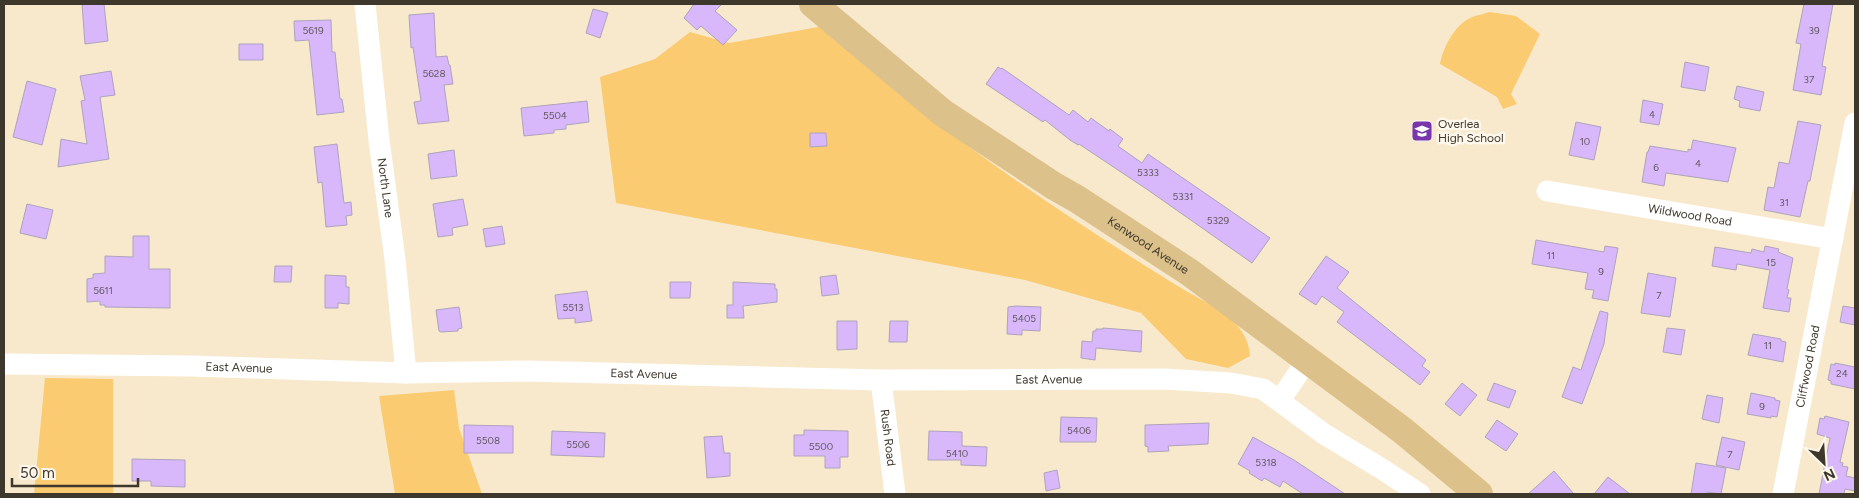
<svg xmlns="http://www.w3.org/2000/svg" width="1859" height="498" font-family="Figtree,sans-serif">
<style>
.green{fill:#fbcb72}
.building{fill:#d8b8fa;stroke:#afa2be}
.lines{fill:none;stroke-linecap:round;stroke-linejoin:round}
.minor{stroke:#fff;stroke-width:21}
.major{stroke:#dcc18b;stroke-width:28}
.labels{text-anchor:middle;stroke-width:5;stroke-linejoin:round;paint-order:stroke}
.number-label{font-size:10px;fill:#645760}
.poi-label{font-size:12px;fill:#3e372c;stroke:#fef7ec;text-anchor:start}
.street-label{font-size:12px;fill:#3e372c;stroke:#fef7ec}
</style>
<rect width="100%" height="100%" fill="#f9e9cc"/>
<path class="green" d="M 1490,12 L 1516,16 L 1540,34 L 1511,94 L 1517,104 L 1503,109 L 1497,97 L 1440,64 C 1443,47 1455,25 1470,18 C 1476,15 1484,14 1490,12 Z
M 824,26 C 857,55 889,87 924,113 C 1006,176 1093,234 1181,288 C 1209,305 1248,319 1250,356 L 1228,368 L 1186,359 L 1141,313 L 1025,280 L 616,203 L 600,77 L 655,59 L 690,32 L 729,43 Z
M 45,378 L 113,379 L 113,494 L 34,494 Z
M 454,390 L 459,428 L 482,494 L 395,494 L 379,396 Z"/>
<path class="building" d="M 82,4 L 104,4 L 108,41 L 85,44 Z
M 694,4 L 722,4 L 715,11 L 737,30 L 723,45 L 701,26 L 697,30 L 684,18 Z
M 1804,4 L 1833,4 L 1822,66 L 1826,67 L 1821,95 L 1793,90 L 1801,44 L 1796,43 Z
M 593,9 L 608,13 L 600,38 L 586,33 Z
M 434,13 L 436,57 L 447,56 L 449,65 L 450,65 L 453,84 L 444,85 L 449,121 L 418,124 L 414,102 L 421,101 L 413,47 L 411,48 L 409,15 Z
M 331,20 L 332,52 L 335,52 L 340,99 L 342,99 L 344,112 L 317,115 L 309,40 L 295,41 L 294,21 Z
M 239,44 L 263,44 L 263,60 L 239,60 Z
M 1685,62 L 1709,67 L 1705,91 L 1681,87 Z
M 998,67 L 1001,69 L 1002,68 L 1069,115 L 1073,110 L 1088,122 L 1091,118 L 1109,131 L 1110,129 L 1123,139 L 1118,146 L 1142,163 L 1148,154 L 1270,238 L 1252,263 L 1148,190 L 1079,144 L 1078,145 L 1070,140 L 1045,120 L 1043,122 L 986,84 Z
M 111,71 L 115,95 L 100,97 L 109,159 L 58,167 L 61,139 L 87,144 L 81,101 L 85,100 L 80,76 Z
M 27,81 L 56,89 L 42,145 L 13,137 Z
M 1737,86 L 1764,92 L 1760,111 L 1739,107 L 1740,101 L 1734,99 Z
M 1643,100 L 1663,104 L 1659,125 L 1640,122 Z
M 587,101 L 589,122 L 566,125 L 566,129 L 554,130 L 554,133 L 524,136 L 521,108 Z
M 1798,121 L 1821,125 L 1810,181 L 1808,181 L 1800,217 L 1764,210 L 1768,187 L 1774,188 L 1779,162 L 1789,164 Z
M 1576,122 L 1601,127 L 1594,160 L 1569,155 Z
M 810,133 L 826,133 L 827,146 L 810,147 Z
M 1693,140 L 1736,148 L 1728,182 L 1666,173 L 1664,186 L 1642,182 L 1647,152 L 1648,152 L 1650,146 L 1688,152 L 1688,149 L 1691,150 Z
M 337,144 L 344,203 L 351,202 L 352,215 L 346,216 L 347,225 L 326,227 L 322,182 L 318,183 L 314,147 Z
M 454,150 L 457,176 L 431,179 L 428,154 Z
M 463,199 L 468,225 L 452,228 L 453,235 L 438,237 L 433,204 Z
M 27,204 L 53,210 L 46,239 L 20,233 Z
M 502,226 L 505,244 L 486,247 L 483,229 Z
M 133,236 L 149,236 L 149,269 L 170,269 L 170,308 L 105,307 L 105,305 L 100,305 L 100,301 L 87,302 L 87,279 L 93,278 L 93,274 L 105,273 L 105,256 L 133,257 Z
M 1536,240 L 1604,252 L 1605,246 L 1618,248 L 1608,301 L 1592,298 L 1594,290 L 1585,289 L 1588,273 L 1532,264 Z
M 1765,246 L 1779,249 L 1778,252 L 1793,258 L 1787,289 L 1789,290 L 1787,298 L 1791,298 L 1789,312 L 1763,308 L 1770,270 L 1737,264 L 1736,270 L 1712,266 L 1715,247 L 1751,253 L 1752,249 L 1764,252 Z
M 1326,256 L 1349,272 L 1337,288 L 1426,360 L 1422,366 L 1430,372 L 1420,385 L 1337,322 L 1344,312 L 1322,296 L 1316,305 L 1299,294 Z
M 275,266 L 292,266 L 291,282 L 274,282 Z
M 1648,273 L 1676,278 L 1670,317 L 1641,313 Z
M 325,275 L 346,276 L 346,287 L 349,287 L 349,304 L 338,303 L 338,308 L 325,308 Z
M 836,275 L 839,294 L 822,296 L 820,277 Z
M 670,282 L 691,282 L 690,298 L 670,298 Z
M 733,282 L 775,284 L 775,289 L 777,289 L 777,302 L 743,306 L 744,318 L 727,318 L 727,305 L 733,305 Z
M 587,291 L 592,321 L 575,323 L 575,318 L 558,319 L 555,295 Z
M 1016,306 L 1041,307 L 1040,331 L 1022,330 L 1022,335 L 1007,334 L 1008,307 Z
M 1843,306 L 1855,308 L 1855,325 L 1840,322 Z
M 459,307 L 462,328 L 458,329 L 458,331 L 441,332 L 439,331 L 436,310 Z
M 1600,311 L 1608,313 L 1604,344 L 1582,404 L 1562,397 L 1573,367 L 1581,370 Z
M 837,321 L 857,321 L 857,349 L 837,350 Z
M 890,321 L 908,321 L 907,342 L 889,342 Z
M 1103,328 L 1142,331 L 1141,352 L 1096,348 L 1095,360 L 1081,358 L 1082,341 L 1092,342 L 1093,331 L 1096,331 L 1096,329 L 1103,329 Z
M 1667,328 L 1685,330 L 1681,355 L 1663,352 Z
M 1753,334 L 1781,339 L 1781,341 L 1786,342 L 1783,362 L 1748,355 Z
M 1835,363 L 1855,367 L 1855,389 L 1831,384 L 1831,381 L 1828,380 L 1831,364 L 1835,365 Z
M 1462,383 L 1477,395 L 1460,416 L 1445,404 Z
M 1494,383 L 1516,391 L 1509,408 L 1487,400 Z
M 1751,393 L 1775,398 L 1775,400 L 1780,401 L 1777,417 L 1771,416 L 1771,418 L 1747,414 Z
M 1707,395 L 1723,398 L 1719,423 L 1702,419 Z
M 1825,416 L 1849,422 L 1840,462 L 1843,463 L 1842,466 L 1848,467 L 1846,476 L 1855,478 L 1855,491 L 1845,489 L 1844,494 L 1819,494 L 1830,438 L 1817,434 L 1820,418 L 1824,419 Z
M 1061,417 L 1097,418 L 1096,442 L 1060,442 Z
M 1497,420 L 1518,434 L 1506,451 L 1485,437 Z
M 1209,423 L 1208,444 L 1168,446 L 1169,451 L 1148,452 L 1148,447 L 1145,446 L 1145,425 Z
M 464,425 L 513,426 L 513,453 L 464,453 Z
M 804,430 L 848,431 L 848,457 L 840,457 L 840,468 L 825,468 L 825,456 L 794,456 L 794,435 L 804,435 Z
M 552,431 L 605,433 L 604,457 L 551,455 Z
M 929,431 L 962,432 L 962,446 L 987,447 L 986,466 L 961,465 L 961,460 L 928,460 Z
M 722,436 L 724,453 L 730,453 L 730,476 L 707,478 L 704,437 Z
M 1253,437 L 1294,460 L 1345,494 L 1303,494 L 1283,481 L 1280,487 L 1264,478 L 1262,481 L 1249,473 L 1250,471 L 1238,464 Z
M 1722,437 L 1745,442 L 1739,470 L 1716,465 Z
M 132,459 L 185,460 L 185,487 L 151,486 L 151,481 L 132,481 Z
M 1696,463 L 1726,468 L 1721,494 L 1707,492 L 1707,494 L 1691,494 Z
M 1057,470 L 1060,488 L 1046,491 L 1044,473 Z
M 1554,471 L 1574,494 L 1528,494 Z
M 1608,477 L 1630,494 L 1594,494 Z"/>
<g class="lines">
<g class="minor">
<path id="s1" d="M 365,4 L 379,140 L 395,259 L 406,373"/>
<path id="s2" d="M 1547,191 L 1833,239"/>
<path id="s3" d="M 4,364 L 191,366 L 406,373 L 528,371 L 881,380 L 1164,379 L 1231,383 L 1263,389 L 1324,434 L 1382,469 L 1420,494"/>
<path id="s4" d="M 881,380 L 895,494"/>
<path d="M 1280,400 L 1308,359"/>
<path id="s5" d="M 1783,494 L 1855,123"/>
</g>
<path class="major" id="s6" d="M 813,4 L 943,113 L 1054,186 L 1077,199 L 1189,272 L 1402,430 L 1479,494"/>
</g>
<defs>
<g id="school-square" transform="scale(1.125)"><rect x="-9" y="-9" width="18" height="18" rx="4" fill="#7736aa" stroke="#fef7ec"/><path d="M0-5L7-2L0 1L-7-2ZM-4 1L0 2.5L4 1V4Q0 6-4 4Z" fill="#fff"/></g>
</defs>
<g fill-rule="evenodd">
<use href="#school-square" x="1422" y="131"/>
</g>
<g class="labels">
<g class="number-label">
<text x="313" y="34">5619</text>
<text x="1814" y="34">39</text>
<text x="434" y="77">5628</text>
<text x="1809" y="83">37</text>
<text x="1652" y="118">4</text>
<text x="555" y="119">5504</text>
<text x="1585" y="145">10</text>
<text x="1698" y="167">4</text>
<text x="1656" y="171">6</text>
<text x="1148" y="176">5333</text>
<text x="1183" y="200">5331</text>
<text x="1784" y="206">31</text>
<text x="1218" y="224">5329</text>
<text x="1551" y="259">11</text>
<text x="1771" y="266">15</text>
<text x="1601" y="275">9</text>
<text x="103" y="294">5611</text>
<text x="1659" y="299">7</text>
<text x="573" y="311">5513</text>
<text x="1024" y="322">5405</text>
<text x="1768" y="349">11</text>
<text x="1842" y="377">24</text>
<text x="1762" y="410">9</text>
<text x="1079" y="434">5406</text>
<text x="488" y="444">5508</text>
<text x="578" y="448">5506</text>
<text x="821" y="450">5500</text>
<text x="957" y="457">5410</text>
<text x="1730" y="458">7</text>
<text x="1266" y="466">5318</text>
</g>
<g class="poi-label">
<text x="1438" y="128">Overlea<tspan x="1438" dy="14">High School</tspan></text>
</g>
<g class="street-label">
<text dy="4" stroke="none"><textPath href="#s1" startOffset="185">North Lane</textPath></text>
<text dy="4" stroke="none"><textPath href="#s2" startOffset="145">Wildwood Road</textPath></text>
<text dy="4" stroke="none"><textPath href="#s6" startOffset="414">Kenwood Avenue</textPath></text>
<text dy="4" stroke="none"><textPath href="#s5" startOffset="130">Cliffwood Road</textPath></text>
<text dy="4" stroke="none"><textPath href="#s3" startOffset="235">East Avenue</textPath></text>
<text dy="4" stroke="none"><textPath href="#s3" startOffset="640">East Avenue</textPath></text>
<text dy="4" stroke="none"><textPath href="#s3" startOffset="1045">East Avenue</textPath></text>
<text dy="4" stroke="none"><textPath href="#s4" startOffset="58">Rush Road</textPath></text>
</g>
</g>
<rect width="1859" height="498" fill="none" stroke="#3e372c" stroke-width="10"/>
<g transform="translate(1824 463) rotate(155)" stroke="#fef7ec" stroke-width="4" paint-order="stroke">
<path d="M0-4L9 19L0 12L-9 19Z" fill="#3e372c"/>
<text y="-8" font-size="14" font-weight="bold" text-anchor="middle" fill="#3e372c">N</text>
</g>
<path d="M12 478v8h126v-8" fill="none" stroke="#3e372c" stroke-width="2.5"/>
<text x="20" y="478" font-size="15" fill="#3e372c" stroke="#fef7ec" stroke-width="4" paint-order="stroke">50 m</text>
</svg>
